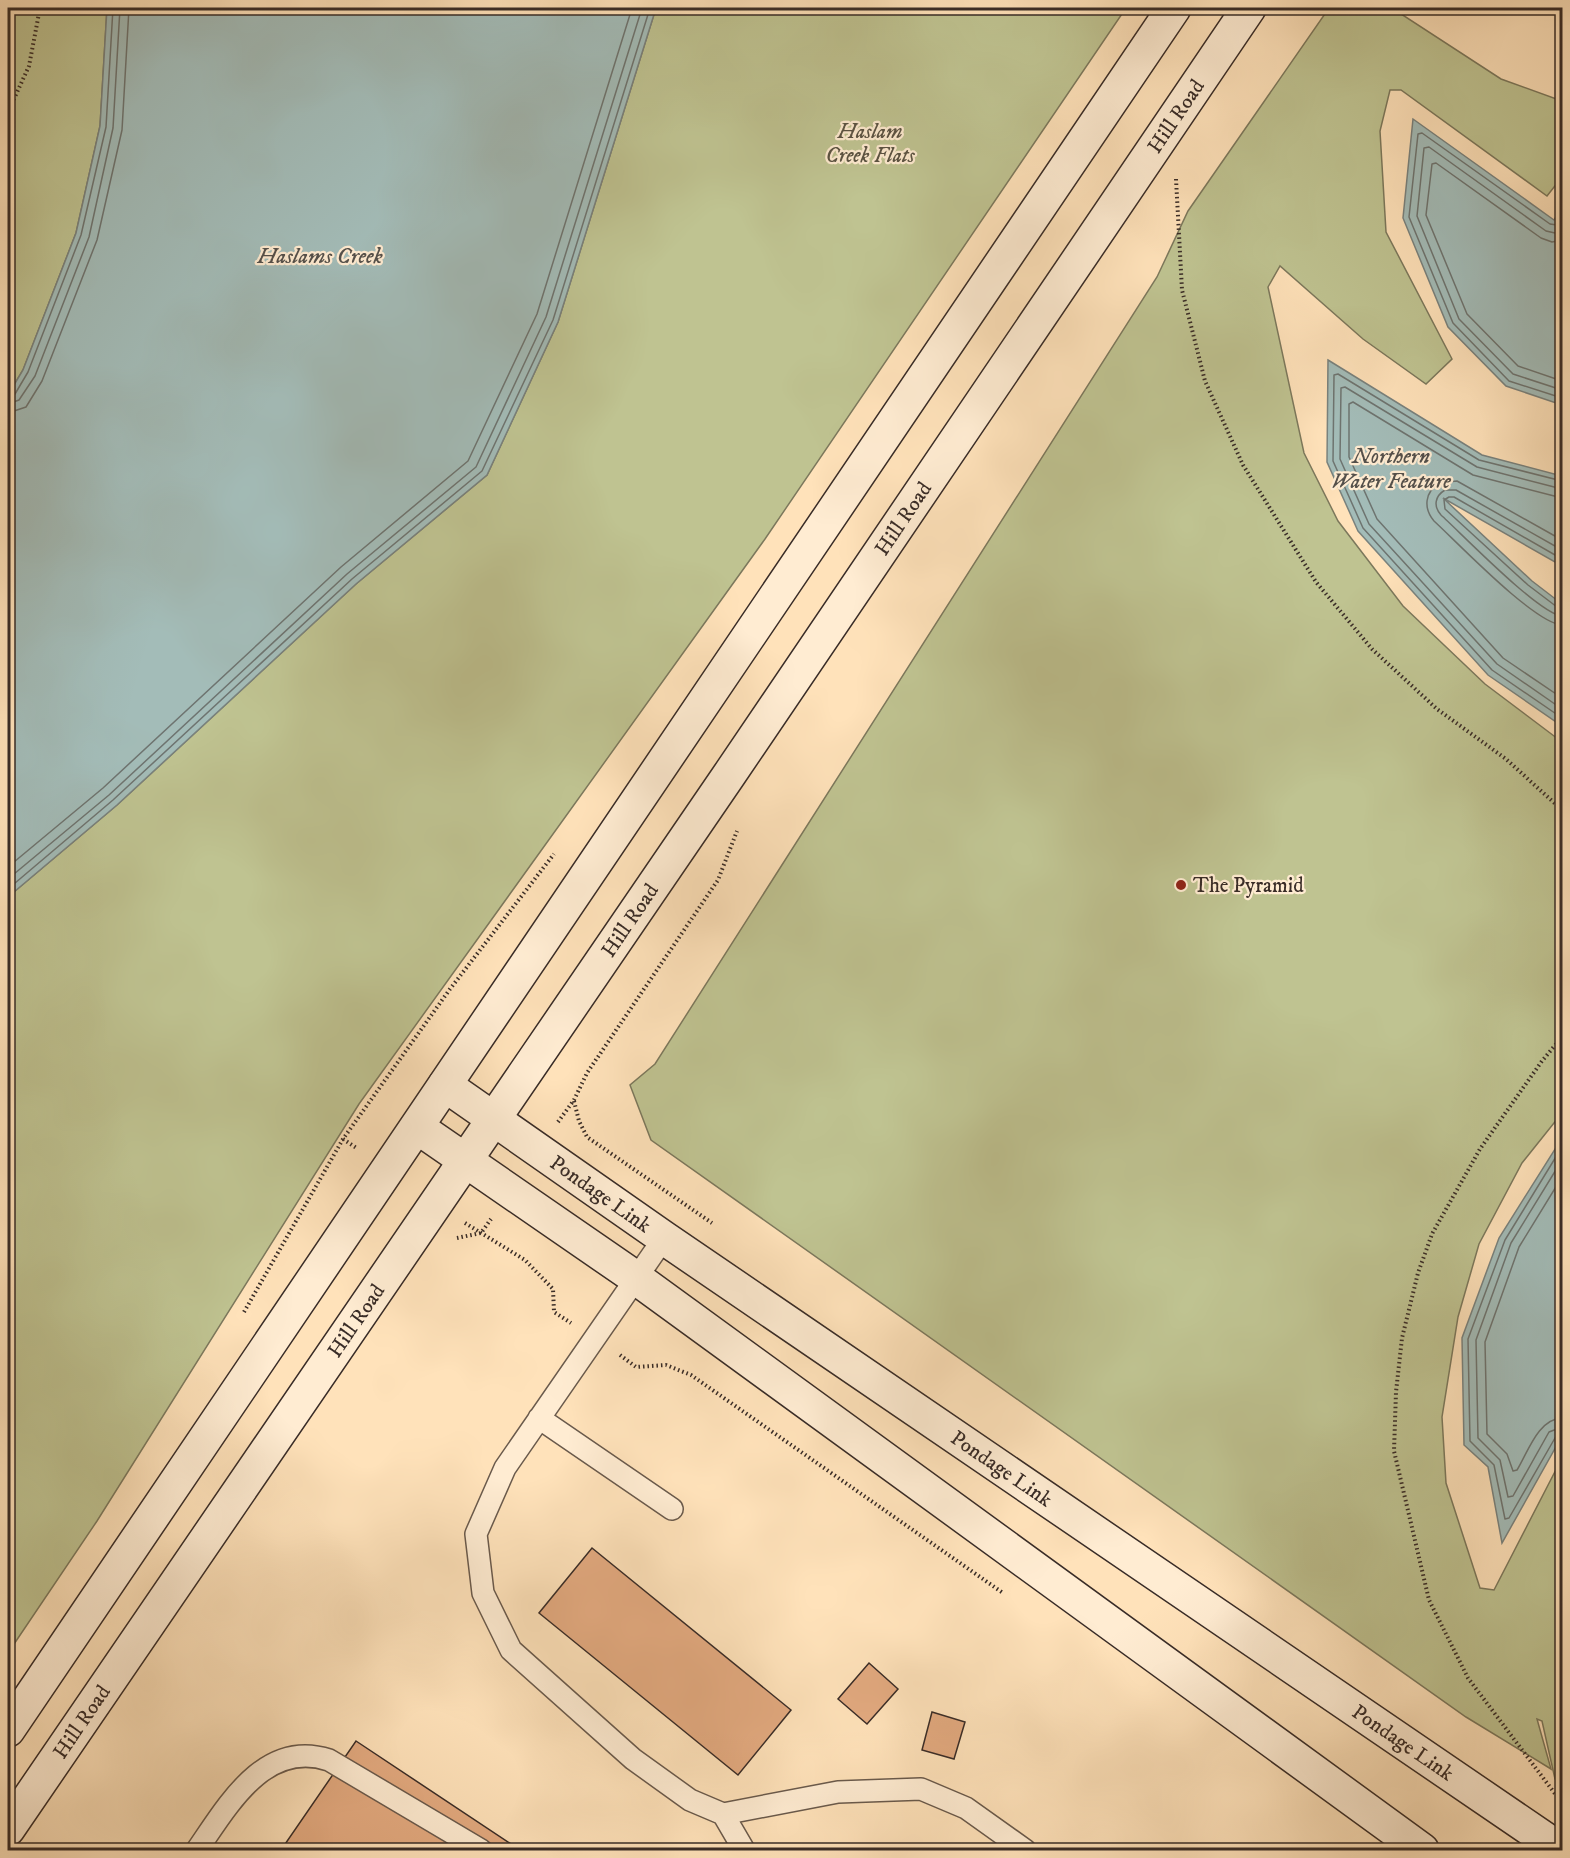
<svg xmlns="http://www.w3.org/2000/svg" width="1570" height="1858" font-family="'IM FELL DW Pica',serif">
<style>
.green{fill:#bfc391;stroke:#7c785c;stroke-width:1.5}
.water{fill:#a3bcb8;stroke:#79827e;stroke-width:1.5}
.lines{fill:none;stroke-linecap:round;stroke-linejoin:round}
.shore{stroke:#6e7470;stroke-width:1.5}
.building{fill:#e3aa80;stroke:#392c27;stroke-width:1.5}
.service-casing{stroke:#6a5a4c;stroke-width:24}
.secondary-casing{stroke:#392c27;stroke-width:36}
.path{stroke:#392c27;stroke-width:4;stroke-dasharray:1.5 3;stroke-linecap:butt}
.service{stroke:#ffecd2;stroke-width:21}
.secondary{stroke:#ffecd2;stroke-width:33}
.poi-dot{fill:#8f2418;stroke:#ffecd2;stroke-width:2}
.labels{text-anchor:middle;stroke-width:4.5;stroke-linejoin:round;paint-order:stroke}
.street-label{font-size:21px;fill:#392c27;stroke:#ffecd2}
.park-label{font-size:21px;font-style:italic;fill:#5a5242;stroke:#ffecd2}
.poi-label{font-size:21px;fill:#392c27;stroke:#ffecd2;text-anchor:start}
.water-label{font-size:22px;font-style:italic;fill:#54504b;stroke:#ffecd2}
</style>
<rect width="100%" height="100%" fill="#ffe2ba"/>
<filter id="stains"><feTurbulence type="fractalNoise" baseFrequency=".00333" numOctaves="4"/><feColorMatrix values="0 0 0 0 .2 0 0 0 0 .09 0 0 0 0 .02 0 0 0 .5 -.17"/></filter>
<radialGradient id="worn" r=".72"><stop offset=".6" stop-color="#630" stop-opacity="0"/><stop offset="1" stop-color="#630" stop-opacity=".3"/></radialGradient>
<path class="green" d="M 8,8 L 107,8 L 100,126 L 76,233 L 23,370 L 8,395 Z
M 656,8 L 1126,8 L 765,539 L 359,1104 L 97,1521 L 8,1653 L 8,897 L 117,805 L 356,584 L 487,475 L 558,322 Z
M 1329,8 L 1392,8 L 1501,79 L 1562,101 L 1562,177 L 1547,196 L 1401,90 L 1390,90 L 1380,131 L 1386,232 L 1452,359 L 1426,384 L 1363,339 L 1280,266 L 1268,287 L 1304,453 L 1338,521 L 1403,606 L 1485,684 L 1562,742 L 1562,1113 L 1522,1163 L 1479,1244 L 1458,1317 L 1442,1417 L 1446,1483 L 1480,1588 L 1494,1590 L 1562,1458 L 1562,1788 L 1555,1779 L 1542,1721 L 1537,1719 L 1551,1769 L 1466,1717 L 651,1140 L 630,1085 L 655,1064 L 1157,277 L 1188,211 Z"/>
<path class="water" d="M 107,8 L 656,8 L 558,322 L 487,475 L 356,584 L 117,805 L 8,897 L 8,395 L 23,370 L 76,233 L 100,126 Z
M 1413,119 L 1554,220 L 1562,206 L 1562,405 L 1506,386 L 1448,327 L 1403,218 Z
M 1328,360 L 1482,455 L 1562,476 L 1562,566 L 1443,498 L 1532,581 L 1562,604 L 1562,726 L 1488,675 L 1358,531 L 1327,462 Z
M 1562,1138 L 1562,1436 L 1502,1543 L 1488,1467 L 1464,1445 L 1462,1338 L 1499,1238 Z"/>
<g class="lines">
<path class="shore" d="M 1562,218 L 1557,225 L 1550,224 L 1422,133 L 1418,134 L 1409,217 L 1453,323 L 1509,381 L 1562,398
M 1562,230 L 1555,233 L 1546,231 L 1429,147 L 1424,148 L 1417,216 L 1459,319 L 1513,374 L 1562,390
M 1562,240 L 1552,242 L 1541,238 L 1436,163 L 1432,164 L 1426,215 L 1467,314 L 1518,366 L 1562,381
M 8,397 L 15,394 L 28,372 L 81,235 L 106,127 L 113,8
M 8,404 L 19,400 L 35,376 L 89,237 L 113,128 L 120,8
M 8,413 L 26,407 L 42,381 L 97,240 L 122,130 L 129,8
M 1562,481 L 1479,460 L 1338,374 L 1334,375 L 1333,461 L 1363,528 L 1492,670 L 1562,718
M 1562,489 L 1477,467 L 1345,387 L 1341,388 L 1340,459 L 1369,524 L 1497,664 L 1562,709
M 1562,498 L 1473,475 L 1353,402 L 1349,404 L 1349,457 L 1377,519 L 1503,658 L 1562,698
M 1562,540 L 1457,481 L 1439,483 C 1425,492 1423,508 1434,521 C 1458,543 1534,623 1562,625
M 1562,550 L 1456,490 L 1445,490 C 1435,496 1433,506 1441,515 C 1462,534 1539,614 1562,616
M 1562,559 L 1454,497 L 1449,497 L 1444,500 L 1445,509 L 1528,585 L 1557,607 L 1562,608
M 8,867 L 103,788 L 341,567 L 468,461 L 537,314 L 632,8
M 8,879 L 109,795 L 347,574 L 476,467 L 546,317 L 642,8
M 8,889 L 113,800 L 352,579 L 482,471 L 553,320 L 650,8
M 1562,1147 L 1505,1240 L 1468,1339 L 1470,1441 L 1494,1465 L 1505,1519 L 1509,1518 L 1555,1438 L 1562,1434
M 1562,1160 L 1511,1243 L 1476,1340 L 1478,1438 L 1500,1460 L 1508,1497 L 1513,1496 L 1549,1432 L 1562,1427
M 1562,1177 L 1519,1247 L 1485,1342 L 1487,1434 L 1507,1454 L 1513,1471 L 1517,1470 C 1528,1452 1538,1419 1562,1418"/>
</g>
<path class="building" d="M 592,1548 L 791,1710 L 738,1775 L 539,1613 Z
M 869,1663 L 898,1689 L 867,1724 L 838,1699 Z
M 932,1712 L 965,1722 L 954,1759 L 922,1750 Z
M 356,1741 L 520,1850 L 281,1850 Z"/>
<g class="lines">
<g class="service-casing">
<path id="service" d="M 664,1238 L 505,1468 L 476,1534 L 483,1593 L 511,1650 L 633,1759 L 690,1800 L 723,1814 L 744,1850
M 539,1418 L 672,1509
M 723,1814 L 838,1792 L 921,1789 L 966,1808 L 1025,1850
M 197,1850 C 228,1805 265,1739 329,1760 L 481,1850"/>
</g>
<g class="secondary-casing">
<g id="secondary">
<path id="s1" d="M 445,1085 L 664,1238 L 1561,1850"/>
<path d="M 417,1127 L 636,1278 L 1422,1850"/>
<path d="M 8,1730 L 1174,8"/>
<path id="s2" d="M 8,1829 L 729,775 L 1249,8"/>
</g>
</g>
<path class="path" d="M 8,112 L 29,66 L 40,8
M 1176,179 L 1182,290 L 1205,381 L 1243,465 L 1316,582 L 1372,649 L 1437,709 L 1506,759 L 1562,810
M 1562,1037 L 1542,1061 L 1480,1149 L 1432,1234 L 1418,1273 L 1402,1338 L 1396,1392 L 1394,1451 L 1429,1600 L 1468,1678 L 1562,1803
M 574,1101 L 579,1121 L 587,1137 L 712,1223
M 558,1122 L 574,1100 L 587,1073 L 718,880 L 737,831
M 343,1139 L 358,1149
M 465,1223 L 525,1260 L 553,1289 L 554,1312 L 571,1323
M 457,1238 L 481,1233 L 491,1219
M 244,1312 L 343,1139 L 450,989 L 554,854
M 620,1355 L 636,1367 L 666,1365 L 691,1375 L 1003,1593"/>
<use href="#service" class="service"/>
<use href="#secondary" class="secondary"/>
</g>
<circle class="poi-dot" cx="1181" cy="885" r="6"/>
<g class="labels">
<g class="street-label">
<text dy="7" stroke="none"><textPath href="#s2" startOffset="2073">Hill Road</textPath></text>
<text dy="7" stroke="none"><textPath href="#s2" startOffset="1587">Hill Road</textPath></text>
<text dy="7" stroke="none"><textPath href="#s2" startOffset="1101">Hill Road</textPath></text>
<text dy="7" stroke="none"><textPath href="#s1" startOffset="190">Pondage Link</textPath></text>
<text dy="7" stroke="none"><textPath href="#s2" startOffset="616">Hill Road</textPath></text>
<text dy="7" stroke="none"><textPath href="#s1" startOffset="676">Pondage Link</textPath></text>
<text dy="7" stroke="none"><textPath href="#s2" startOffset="130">Hill Road</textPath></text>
<text dy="7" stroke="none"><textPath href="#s1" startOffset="1162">Pondage Link</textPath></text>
</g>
<g class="park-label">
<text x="870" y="138">Haslam<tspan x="870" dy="24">Creek Flats</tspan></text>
</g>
<g class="poi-label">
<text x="1193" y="892">The Pyramid</text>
</g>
<g class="water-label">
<text x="320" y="263">Haslams Creek</text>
<text x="1391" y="463">Northern<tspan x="1391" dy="25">Water Feature</tspan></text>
</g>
</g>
<rect width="1570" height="1858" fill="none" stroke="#ffe2ba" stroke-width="30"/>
<rect x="9" y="9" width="1552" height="1840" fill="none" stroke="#392c27" stroke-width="3"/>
<rect x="15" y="15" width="1540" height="1828" fill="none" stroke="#392c27" stroke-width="1.5"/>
<rect width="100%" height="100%" filter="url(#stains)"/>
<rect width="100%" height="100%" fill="url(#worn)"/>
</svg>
